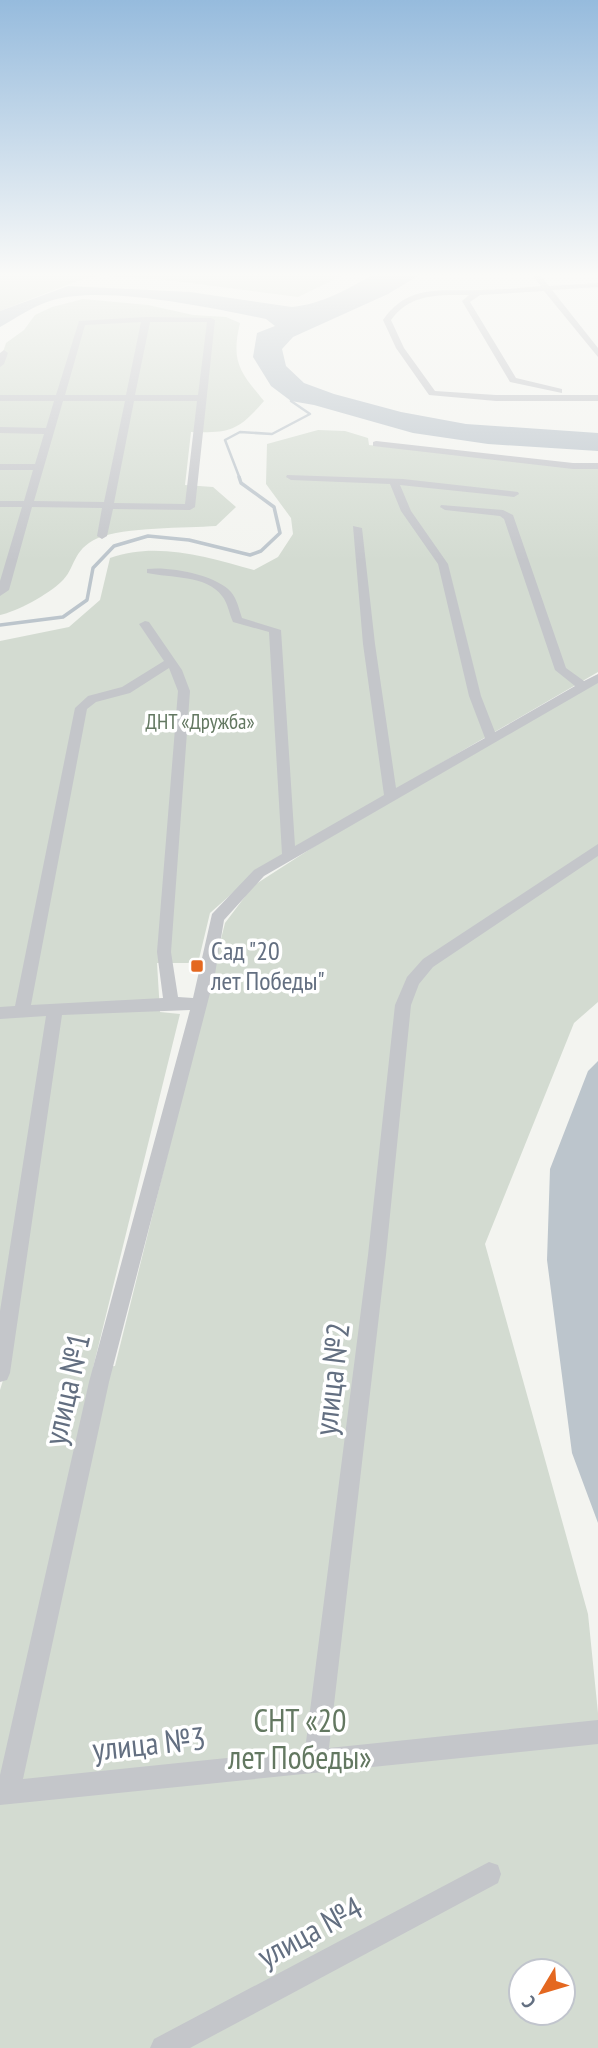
<svg xmlns="http://www.w3.org/2000/svg" width="598" height="2048" font-family="'PT Sans Narrow',sans-serif">
<style>
.green{fill:#d3dbd1;fill-rule:evenodd}
.water{fill:#bcc5cc}
.lines{fill:none;stroke-linecap:round;stroke-linejoin:round}
.stream-far1{stroke:#bcc5cc;stroke-width:2.5}
.stream{stroke:#bcc5cc;stroke-width:3.5}
.minor{fill:#c4c6ca;fill-rule:evenodd}
.poi-dot{fill:#e46820;stroke:#fff;stroke-width:2.5}
.labels{text-anchor:middle;stroke-width:7;stroke-linejoin:round;paint-order:stroke}
.far-park-label{font-size:21px;fill:#637861;stroke:#fff}
.poi-label{font-size:26px;fill:#636f81;stroke:#fff;text-anchor:start}
.near-street-label{font-size:32px;fill:#636f81;stroke:#fff}
.near-park-label{font-size:32px;fill:#637861;stroke:#fff}
</style>
<rect width="100%" height="100%" fill="#f3f4f0"/>
<path class="green" d="M 0,274 L 346,274 L 298,297 L 167,280 L 101,276 L 80,280 L 0,311 Z
M 83,299 L 148,305 L 193,315 L 226,317 L 240,323 C 231,361 239,371 264,401 C 238,431 230,433 191,432 L 185,485 L 213,487 L 236,507 L 216,526 C 186,528 124,527 98,538 C 71,550 76,569 61,582 C 49,594 16,612 0,615 L 0,361 L 6,343 L 24,330 L 35,315 L 52,307 Z
M 318,430 L 345,431 L 368,438 L 369,445 L 598,469 L 598,672 L 262,867 L 210,913 L 198,963 L 157,963 L 160,1012 L 180,1014 L 93,1368 L 115,1366 L 225,923 L 253,886 L 318,844 L 598,682 L 598,1002 L 574,1023 L 485,1244 L 588,1614 L 598,1713 L 598,2048 L 0,2048 L 0,1390 L 4,1377 L 0,1377 L 0,641 L 69,627 L 100,600 L 110,558 C 156,541 208,557 254,570 L 278,557 L 293,534 L 291,518 L 266,484 L 267,444 ZM 521,1971 L 563,1971 L 563,2013 L 521,2013 Z"/>
<path class="water" d="M 374,274 L 421,274 L 388,294 L 293,337 L 282,349 L 286,366 L 304,383 L 334,394 L 401,412 L 466,424 L 598,433 L 598,451 L 488,444 L 413,433 L 314,405 L 291,401 L 271,386 L 253,357 L 257,333 L 275,326 L 266,319 C 211,308 106,285 53,300 C 35,305 16,318 0,327 L 0,311 L 68,286 L 190,292 L 292,307 C 322,304 348,289 374,274 Z
M 598,1061 L 598,1523 L 572,1453 L 547,1260 L 550,1169 L 588,1071 Z"/>
<g class="lines">
<path class="stream-far1" d="M 240,479 L 225,440 L 240,432 L 272,434 L 310,414 L 291,401"/>
<path class="stream" d="M 0,625 L 63,617 L 87,600 L 93,568 L 114,546 L 148,536 L 189,540 L 250,555 L 261,551 L 280,533 L 274,507 L 241,483 L 239,477"/>
<path class="minor" d="M 531,274 L 539,274 L 549,286 L 598,283 L 598,287 L 552,290 L 598,348 L 598,357 L 544,291 L 480,295 L 470,302 L 516,378 L 562,389 L 562,393 L 510,382 L 462,301 L 469,295 C 440,295 410,293 391,320 L 404,348 L 435,391 L 496,395 L 598,395 L 598,401 L 496,401 L 429,395 L 396,348 L 383,320 C 409,283 441,292 481,290 C 501,290 521,288 541,286 Z
M 146,317 L 211,318 L 215,320 L 195,507 L 190,510 L 113,509 L 107,536 L 102,539 L 97,536 L 102,508 L 32,507 L 9,590 L 0,596 L 0,581 L 22,507 L 0,507 L 0,501 L 24,501 L 33,470 L 0,470 L 0,464 L 35,464 L 44,434 L 0,433 L 0,427 L 46,428 L 54,401 L 0,401 L 0,395 L 56,395 L 79,321 ZM 141,322 L 126,395 L 65,395 L 85,325 ZM 150,322 L 207,322 L 198,395 L 135,395 ZM 63,401 L 125,401 L 104,502 L 34,501 ZM 134,401 L 197,401 L 185,504 L 114,503 Z
M 4,350 L 8,353 L 4,364 L 0,367 L 0,353 Z
M 376,441 L 573,463 L 598,463 L 598,469 L 573,469 L 373,446 L 373,442 Z
M 287,475 L 403,479 L 518,492 L 519,494 L 514,497 L 400,485 L 411,511 L 448,564 L 481,696 L 495,732 L 575,686 L 555,670 L 504,519 L 500,516 L 445,510 L 440,507 L 441,505 L 503,510 L 513,515 L 566,668 L 584,681 L 598,674 L 598,683 L 264,876 L 224,920 L 215,974 L 109,1382 L 23,1779 L 305,1750 L 368,1255 L 395,1005 L 407,977 L 423,959 L 598,844 L 598,856 L 433,967 L 419,984 L 411,1005 L 386,1255 L 329,1748 L 598,1720 L 598,1744 L 0,1805 L 0,1775 L 89,1382 L 190,1010 L 62,1015 L 10,1373 L 7,1380 L 0,1382 L 0,1311 L 46,1016 L 0,1019 L 0,1007 L 15,1006 L 75,708 L 88,696 L 122,687 L 164,661 L 139,624 L 145,621 L 149,622 L 182,670 L 190,691 L 171,952 L 178,997 L 193,998 L 212,914 L 254,870 L 282,854 L 269,632 L 233,622 C 229,614 228,603 222,596 C 207,575 170,578 147,573 L 147,569 C 169,566 217,575 231,592 C 237,599 239,609 242,618 L 281,630 L 295,846 L 384,795 L 363,644 L 353,526 L 362,528 L 375,644 L 396,788 L 485,738 L 469,696 L 438,564 L 401,511 L 390,484 L 291,480 L 286,477 ZM 169,668 L 178,691 L 157,952 L 163,998 L 31,1005 L 87,709 L 96,702 L 130,693 Z
M 489,1862 L 498,1865 L 501,1874 L 498,1883 L 190,2048 L 150,2048 L 154,2039 Z"/>
</g>
<linearGradient id="sky" x2="0" y2="1"><stop stop-color="#96bbdd"/><stop offset="0.49" stop-color="#fafaf8"/><stop offset="1" stop-color="#fafaf8" stop-opacity="0"/></linearGradient>
<rect width="598" height="561" fill="url(#sky)"/>
<rect class="poi-dot" x="190" y="959" width="14" height="14" rx="3.5"/>
<g class="labels">
<g class="far-park-label">
<text x="200" y="729">ДНТ «Дружба»</text>
</g>
<g class="poi-label">
<text x="211" y="960">Сад "20<tspan x="211" dy="30">лет Победы"</tspan></text>
</g>
<g class="near-street-label">
<text transform="translate(332 1379) rotate(-83)" y="11">улица №2</text>
<text transform="translate(67 1389) rotate(-77)" y="11">улица №1</text>
<text transform="translate(149 1744) rotate(-6)" y="11">улица №3</text>
<text transform="translate(310 1932) rotate(-28)" y="11">улица №4</text>
</g>
<g class="near-park-label">
<text x="300" y="1732">СНТ «20<tspan x="300" dy="37">лет Победы»</tspan></text>
</g>
</g>
<g transform="translate(542 1992) rotate(232)"><circle r="33" fill="#ffffff" stroke="#c1c5cd" stroke-width="2"/>
<path d="M0-5L12 26L0 18L-12 26Z" fill="#e46820"/>
<text y="-10" font-size="19" font-weight="bold" text-anchor="middle" fill="#636f81">С</text>
</g>
</svg>
